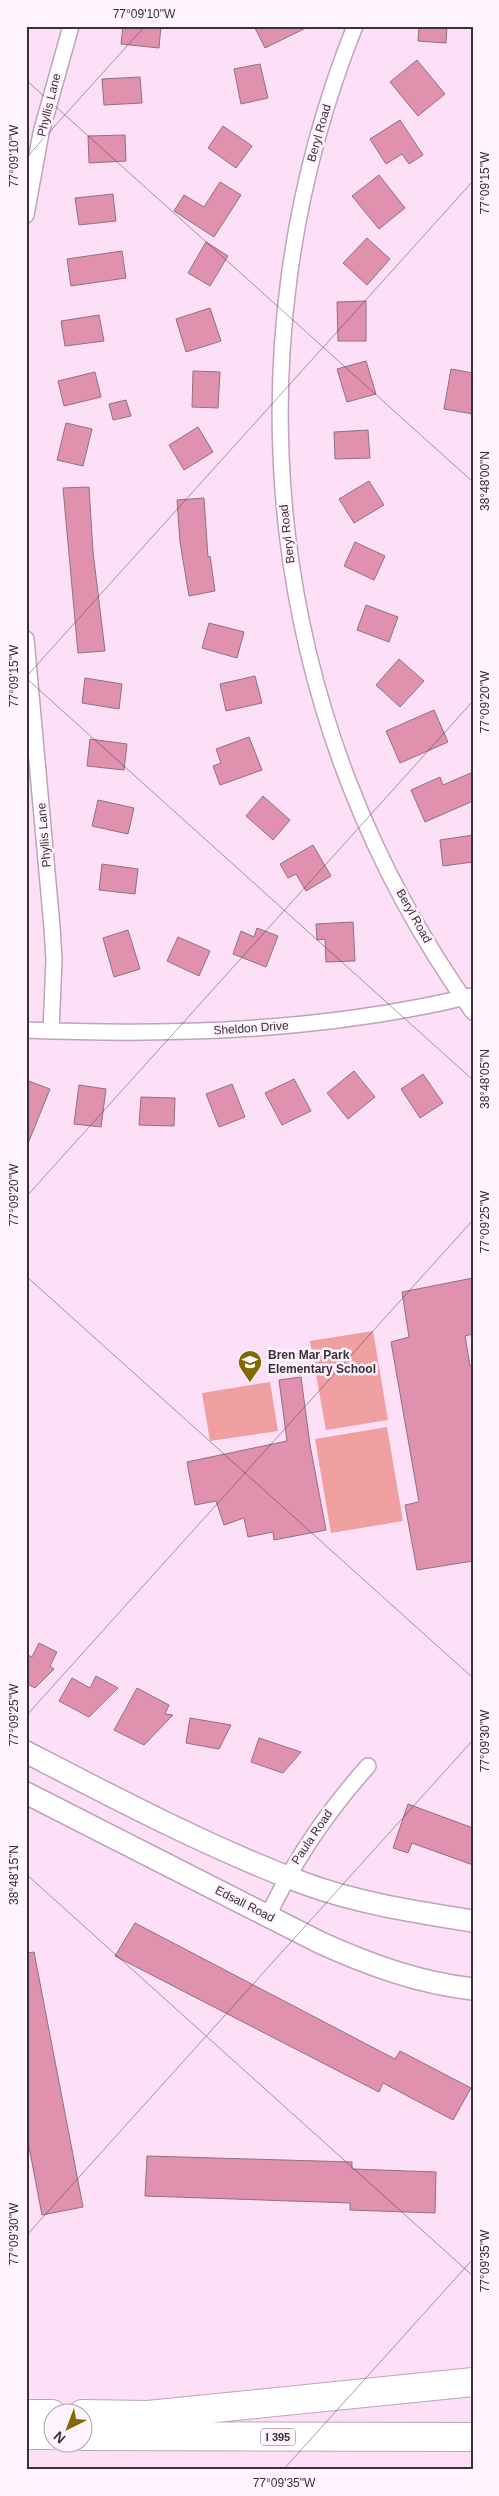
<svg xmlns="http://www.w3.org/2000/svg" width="499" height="2496" font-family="Helvetica,sans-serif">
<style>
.green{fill:#ef9f9f}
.building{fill:#e091ae;stroke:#91707c}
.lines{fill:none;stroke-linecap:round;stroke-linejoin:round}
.minor-casing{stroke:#bfa3ba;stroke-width:18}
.secondary-casing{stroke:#bfa3ba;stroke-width:24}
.motorway-casing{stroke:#bfa3ba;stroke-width:30}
.minor{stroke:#fff;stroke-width:15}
.secondary{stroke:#fff;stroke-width:21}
.motorway{stroke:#fff;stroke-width:28}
.ticks{fill:none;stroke:#3a2f38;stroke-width:1;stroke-opacity:0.45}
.labels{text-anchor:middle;stroke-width:5;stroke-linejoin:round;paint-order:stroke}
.shield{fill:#fff3fd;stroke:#756a73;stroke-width:1}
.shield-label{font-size:11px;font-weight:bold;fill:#3a2f38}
.street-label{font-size:12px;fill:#3a2f38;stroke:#fff3fd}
.poi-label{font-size:12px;font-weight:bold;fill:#3a2f38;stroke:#fff3fd;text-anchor:start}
.neatline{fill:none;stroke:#3a2f38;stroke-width:2}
.ticks-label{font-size:12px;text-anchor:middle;fill:#3a2f38}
</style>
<rect width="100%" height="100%" fill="#fde0f8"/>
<path class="green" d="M 373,1331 L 388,1420 L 326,1430 L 310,1341 Z
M 270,1382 L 278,1431 L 210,1441 L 202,1393 Z
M 387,1427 L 403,1521 L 331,1533 L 315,1439 Z"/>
<path class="building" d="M 123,26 L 161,26 L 159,48 L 121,44 Z
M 254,26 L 310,26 L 265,48 Z
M 419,26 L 447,26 L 446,43 L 418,41 Z
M 417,60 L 445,94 L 418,116 L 390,82 Z
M 260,64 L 268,98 L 241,104 L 234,69 Z
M 140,77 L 142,103 L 104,105 L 102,79 Z
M 400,120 L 423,155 L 409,164 L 402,154 L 386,164 L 370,139 Z
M 223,126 L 252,146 L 236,168 L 208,148 Z
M 125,135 L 126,161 L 89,163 L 88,136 Z
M 379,175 L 405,208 L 379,229 L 352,196 Z
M 220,182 L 241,195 L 214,237 L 174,211 L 184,195 L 204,207 Z
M 113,194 L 116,221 L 79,225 L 75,198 Z
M 367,238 L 390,259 L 367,285 L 343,263 Z
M 206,242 L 228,256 L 210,286 L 188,273 Z
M 122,251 L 126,278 L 71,286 L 67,259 Z
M 366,301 L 366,341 L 338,341 L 337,302 Z
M 210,308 L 221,341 L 186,352 L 176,319 Z
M 99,315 L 104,341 L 65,346 L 61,321 Z
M 366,361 L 376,394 L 347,402 L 337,369 Z
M 451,369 L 473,373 L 473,414 L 444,409 Z
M 193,371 L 220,372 L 218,408 L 192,407 Z
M 95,372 L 101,397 L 64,406 L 58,381 Z
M 126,400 L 131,416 L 113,420 L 109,404 Z
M 66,423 L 92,429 L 83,466 L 57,460 Z
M 198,427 L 213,452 L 184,470 L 169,445 Z
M 368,430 L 370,458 L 335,459 L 334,432 Z
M 369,481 L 384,505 L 354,523 L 339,499 Z
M 89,487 L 93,552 L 105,651 L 78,653 L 63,488 Z
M 204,498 L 208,557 L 210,556 L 215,591 L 189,596 L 180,542 L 177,500 Z
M 355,542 L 385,556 L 374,580 L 344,566 Z
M 366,605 L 398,617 L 389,642 L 357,630 Z
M 209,623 L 244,632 L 237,658 L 202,648 Z
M 399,659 L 424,681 L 400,707 L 376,685 Z
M 255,676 L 262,703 L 226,711 L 220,684 Z
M 85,678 L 122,684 L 119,709 L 82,703 Z
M 434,710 L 448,742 L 400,763 L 386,731 Z
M 249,737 L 262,770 L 220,785 L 213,766 L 221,763 L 216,749 Z
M 90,739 L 127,744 L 124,770 L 87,766 Z
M 473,772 L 473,801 L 425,822 L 411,790 L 440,777 L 443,785 Z
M 263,796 L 290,820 L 273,840 L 246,816 Z
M 98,800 L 134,808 L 128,834 L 92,826 Z
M 473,835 L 473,862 L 443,866 L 440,840 Z
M 313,845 L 331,876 L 306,891 L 296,874 L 288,878 L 280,864 Z
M 102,864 L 138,869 L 135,894 L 99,890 Z
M 353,922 L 355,961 L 326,962 L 325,939 L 317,940 L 316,924 Z
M 257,928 L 278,936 L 266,967 L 233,954 L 241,931 L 254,937 Z
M 128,930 L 140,969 L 114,977 L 103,938 Z
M 178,937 L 210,951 L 199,976 L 167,961 Z
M 354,1071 L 375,1097 L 348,1119 L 327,1093 Z
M 423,1074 L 443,1103 L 420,1118 L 401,1089 Z
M 294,1079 L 311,1111 L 282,1125 L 265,1093 Z
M 26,1080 L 50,1089 L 27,1146 L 26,1146 Z
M 232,1084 L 245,1117 L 219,1127 L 206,1094 Z
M 79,1085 L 106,1089 L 101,1127 L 74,1124 Z
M 141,1097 L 175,1098 L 174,1126 L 139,1125 Z
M 473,1278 L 473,1334 L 465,1336 L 470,1366 L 473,1365 L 473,1561 L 417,1570 L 405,1505 L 419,1502 L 391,1342 L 409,1337 L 402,1292 Z
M 301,1377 L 310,1445 L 326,1530 L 274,1540 L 273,1532 L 248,1537 L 244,1518 L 224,1525 L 216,1501 L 195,1505 L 187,1462 L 287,1441 L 279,1380 Z
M 39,1643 L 57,1652 L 50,1666 L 54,1669 L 35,1688 L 26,1683 L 26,1654 L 32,1657 Z
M 96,1676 L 118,1688 L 89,1717 L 59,1701 L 72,1678 L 90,1688 Z
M 137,1688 L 169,1705 L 165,1714 L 173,1715 L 144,1745 L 114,1730 Z
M 190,1718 L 231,1725 L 219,1749 L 186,1743 Z
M 259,1738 L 301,1752 L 283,1773 L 251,1762 Z
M 408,1804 L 473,1828 L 473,1865 L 412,1843 L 408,1853 L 393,1848 Z
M 135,1923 L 395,2059 L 400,2051 L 471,2088 L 453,2120 L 383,2083 L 379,2092 L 115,1956 Z
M 34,1952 L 83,2207 L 42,2215 L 26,2131 L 26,1953 Z
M 147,2156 L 352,2162 L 352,2169 L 436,2172 L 435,2213 L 350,2210 L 350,2203 L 145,2196 Z"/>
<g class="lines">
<g class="minor-casing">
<path id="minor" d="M 355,26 C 224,354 266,724 473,1012
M 26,215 L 41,133 L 71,26
M 26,639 L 52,927 L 54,960 L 51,1031
M 26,1030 C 175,1036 326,1031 471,996
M 268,1916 C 294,1860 327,1812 368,1766"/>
</g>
<g class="secondary-casing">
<path id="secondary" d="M 26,1752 C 117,1799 208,1847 303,1883 C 357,1903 416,1912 473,1921
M 26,1793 L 321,1943 C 370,1965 419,1983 473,1989"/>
</g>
<g class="motorway-casing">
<path id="motorway" d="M 26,2414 L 52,2414
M 82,2414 L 148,2415 L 473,2382
M 26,2435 L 52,2435
M 82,2436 L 473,2437"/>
</g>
<use href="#minor" class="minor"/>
<use href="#secondary" class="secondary"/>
<use href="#motorway" class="motorway"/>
</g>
<path class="ticks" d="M 26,80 L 473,482M 26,158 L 145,26M 26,677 L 473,181M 26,678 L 473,1080M 26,1197 L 473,701M 26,1276 L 473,1678M 26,1716 L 473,1220M 26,1874 L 473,2276M 26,2236 L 473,1740M 283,2470 L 473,2259"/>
<defs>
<g id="school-pin" transform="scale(1.25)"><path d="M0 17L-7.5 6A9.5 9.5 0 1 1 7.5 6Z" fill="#826902" stroke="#fff3fd"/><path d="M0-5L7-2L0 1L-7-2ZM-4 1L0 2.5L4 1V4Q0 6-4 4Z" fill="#fff"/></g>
</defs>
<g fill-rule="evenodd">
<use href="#school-pin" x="250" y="1362"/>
</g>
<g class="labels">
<rect class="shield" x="260.5" y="2428.5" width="35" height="17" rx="4"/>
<g class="shield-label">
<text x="278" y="2441">I 395</text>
</g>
<g class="street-label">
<text transform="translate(49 105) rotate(-76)" y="4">Phyllis Lane</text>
<text transform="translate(319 133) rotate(-74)" y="4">Beryl Road</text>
<text transform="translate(287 534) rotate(-97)" y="4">Beryl Road</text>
<text transform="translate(44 835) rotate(-95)" y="4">Phyllis Lane</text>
<text transform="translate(414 916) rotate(61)" y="4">Beryl Road</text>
<text transform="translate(251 1028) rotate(-4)" y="4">Sheldon Drive</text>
<text transform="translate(312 1837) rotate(-56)" y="4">Paula Road</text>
<text transform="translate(245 1904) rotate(27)" y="4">Edsall Road</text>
</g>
<g class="poi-label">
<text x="268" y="1359">Bren Mar Park<tspan x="268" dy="14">Elementary School</tspan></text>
</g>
</g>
<rect width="499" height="2496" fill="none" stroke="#fff3fd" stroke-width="55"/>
<g transform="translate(68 2428) rotate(222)"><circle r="24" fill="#fff3fd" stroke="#b0a5ae"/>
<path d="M0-4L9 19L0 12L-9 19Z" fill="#826902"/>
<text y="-8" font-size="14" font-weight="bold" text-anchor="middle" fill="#3a2f38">N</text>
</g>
<rect x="28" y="28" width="444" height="2440" class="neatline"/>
<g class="ticks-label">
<text x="144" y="18">77°09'10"W</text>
<text transform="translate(14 156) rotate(-90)" y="4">77°09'10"W</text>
<text transform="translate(485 183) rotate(-90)" y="4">77°09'15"W</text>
<text transform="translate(485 481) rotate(-90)" y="4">38°48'00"N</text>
<text transform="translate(14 676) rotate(-90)" y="4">77°09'15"W</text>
<text transform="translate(485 702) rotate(-90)" y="4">77°09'20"W</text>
<text transform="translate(485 1079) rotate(-90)" y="4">38°48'05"N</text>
<text transform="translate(14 1195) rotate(-90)" y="4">77°09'20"W</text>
<text transform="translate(485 1222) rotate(-90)" y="4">77°09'25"W</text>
<text transform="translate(14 1715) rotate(-90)" y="4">77°09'25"W</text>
<text transform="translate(485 1741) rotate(-90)" y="4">77°09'30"W</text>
<text transform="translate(14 1875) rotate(-90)" y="4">38°48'15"N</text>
<text transform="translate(14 2234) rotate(-90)" y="4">77°09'30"W</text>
<text transform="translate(485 2261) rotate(-90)" y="4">77°09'35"W</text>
<text x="284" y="2487">77°09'35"W</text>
</g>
</svg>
